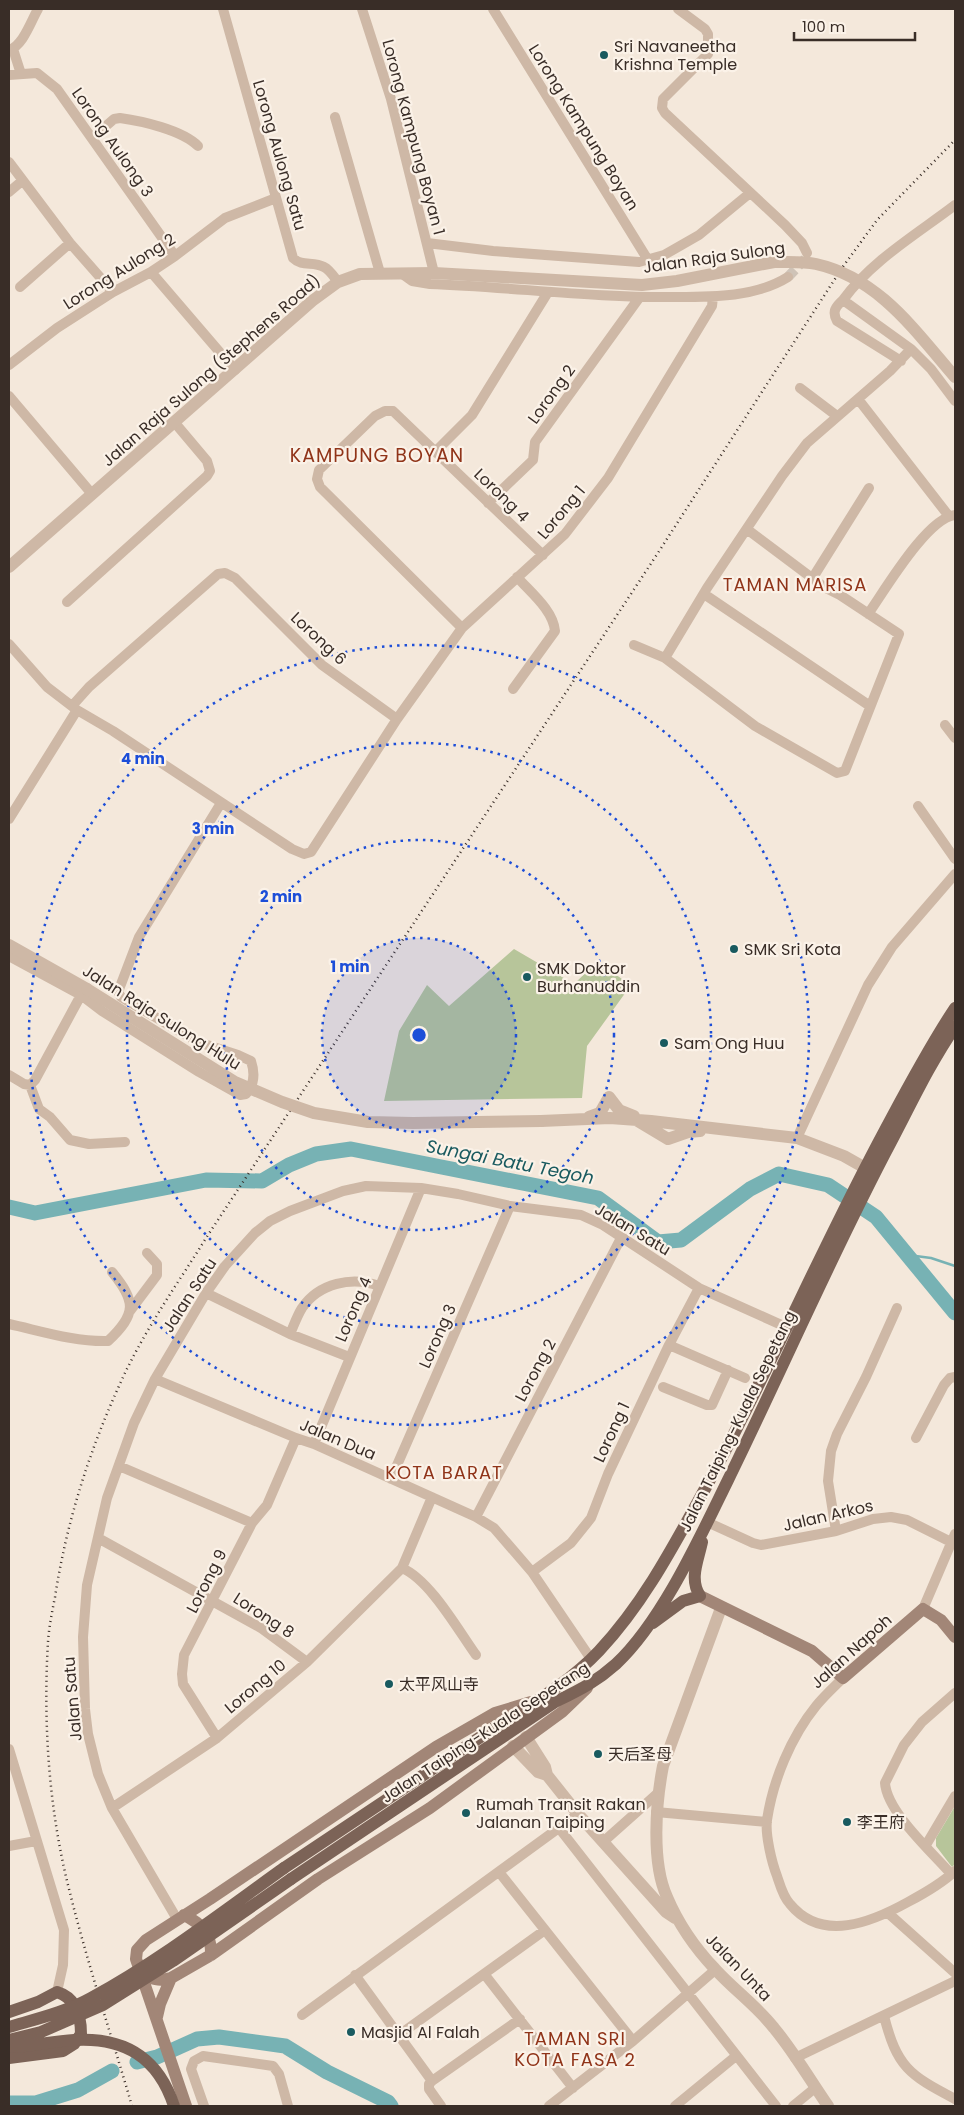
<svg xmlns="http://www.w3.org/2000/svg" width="964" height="2115" font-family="Poppins,'Noto Sans SC',sans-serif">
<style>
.green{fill:#b7c59a}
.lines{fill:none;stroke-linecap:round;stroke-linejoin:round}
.stream{stroke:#77b2b4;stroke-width:2.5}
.river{stroke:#77b2b4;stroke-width:15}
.minor-tunnel{stroke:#cfc3b7;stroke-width:10;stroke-dasharray:10 5;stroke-linecap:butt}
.minor{stroke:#ceb8a6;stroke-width:10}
.tertiary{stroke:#ceb8a6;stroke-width:12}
.secondary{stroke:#a28677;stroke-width:12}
.primary{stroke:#7c6357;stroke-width:12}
.rail{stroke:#392d27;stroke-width:2.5;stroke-dasharray:1 4;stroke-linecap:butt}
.tertiary-bridge{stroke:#ceb8a6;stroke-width:12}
.primary-bridge{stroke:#7c6357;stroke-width:12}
.ring{fill:none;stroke:#1d4ed8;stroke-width:2.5;stroke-dasharray:2.5 5}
.poi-dot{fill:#195a5f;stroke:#fbf2e8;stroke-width:2}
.labels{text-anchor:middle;stroke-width:4.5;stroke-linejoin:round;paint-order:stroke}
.poi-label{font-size:16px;fill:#392d27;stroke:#fbf2e8;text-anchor:start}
.street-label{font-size:16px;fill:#392d27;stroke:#fbf2e8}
.neighbourhood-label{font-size:18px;letter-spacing:1px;fill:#903419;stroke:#fbf2e8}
.water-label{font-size:18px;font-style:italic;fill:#195a5f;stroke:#fbf2e8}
.quarter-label{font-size:19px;letter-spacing:1px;fill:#903419;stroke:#fbf2e8}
.centre{fill:#1d4ed8;stroke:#fbf2e8;stroke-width:2.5}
.ring-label{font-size:15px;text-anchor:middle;font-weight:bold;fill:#1d4ed8;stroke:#fbf2e8;stroke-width:4.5;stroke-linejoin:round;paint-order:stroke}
</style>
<rect width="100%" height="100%" fill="#f4e8db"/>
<path class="green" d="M 514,949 L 574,984 L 597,962 L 631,985 L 587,1046 L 582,1098 L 384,1101 L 399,1031 L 427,985 L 449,1006 Z
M 955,1806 L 955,1864 L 952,1867 L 936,1846 L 936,1838 Z"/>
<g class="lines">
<path class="stream" d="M 908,1255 L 931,1258 L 955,1266"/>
<path class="river" d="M 9,1207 L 35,1213 L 206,1180 L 262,1181 L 289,1165 L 316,1154 L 351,1149 L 598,1198 L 658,1242 L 681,1240 L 750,1189 L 779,1174 L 828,1185 L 876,1217 L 955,1313
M 137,2062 L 157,2057 L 197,2039 L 219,2037 L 285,2046 L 327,2072 L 388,2102 L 391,2106
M 9,2103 L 36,2103 L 78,2090 L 112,2071"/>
<path class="minor-tunnel" d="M 788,277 L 806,258"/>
<path class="minor" d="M 223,9 L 293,258 C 302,267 313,261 324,267 C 330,270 334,277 338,282
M 362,9 L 391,99 L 434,273
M 493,9 L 648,260
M 678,9 L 705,29 L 708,34 L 708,54 L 663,99 L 662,108 L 665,113 L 785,225 L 802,243 L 807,253
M 13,49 L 21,74
M 9,50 C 23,46 31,21 38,9
M 9,75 L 37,73 L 57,89 L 175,256
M 335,117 L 380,273
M 92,138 L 114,119 L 120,118 C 142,121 182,130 198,146
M 9,162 L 70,243 L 113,292
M 9,192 L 22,181
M 955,205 C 917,234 871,261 843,300 L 911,349 L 931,369 L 955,401
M 427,243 L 493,251 L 639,262 L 664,255 L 699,235 L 750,193
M 151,272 L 235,370
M 401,273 L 412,281 L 430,284 C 512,287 594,298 677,297 C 714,297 756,297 788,277
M 20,287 L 70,243
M 843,300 C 835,307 832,312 837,321 L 901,361
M 9,365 L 57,328 L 113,292 L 151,272 L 175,256 L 225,218 L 276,198
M 800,388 L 837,416
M 9,396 L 92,494
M 858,399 L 948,515
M 436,451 L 472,415 L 548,292
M 488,503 L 533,460 L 535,442 L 639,298
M 812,579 L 869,488
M 704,594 L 870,706
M 67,602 L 207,476 L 210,471 L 207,461 L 175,423
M 868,614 C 885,590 927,518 955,515
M 462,628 L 320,487 L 317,479 L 319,470 L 375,416 L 385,411 L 393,411 L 543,555
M 9,644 L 47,687 L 77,710 L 113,731 L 292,849 L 304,854 L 311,852 L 397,719 L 462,628 L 565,534 L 608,478 L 712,306 L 713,297
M 634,645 L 665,658 L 755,726 L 837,773 L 845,771 L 899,634 L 840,595 L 824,587 L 748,530
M 665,658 L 707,588 L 782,476 L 807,443 L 890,371 L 911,349
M 513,689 L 555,631 C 553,610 531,593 517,577
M 72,706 L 89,687 L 218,574 L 225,573 L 235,578 L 322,665 L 397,719
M 945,725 L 955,738
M 918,806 L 955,859
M 9,819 L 77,710
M 9,956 L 81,995 L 102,1011 L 199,1072 L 240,1095 L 246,1094 C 255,1084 255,1073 251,1061 L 238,1055 L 198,1042 L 121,997 L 118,992 L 139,937 L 221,803
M 9,1075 L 24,1084 L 30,1085 L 35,1080 L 81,995
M 30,1085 L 39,1109 L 50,1117 L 70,1140 L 89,1144 L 125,1142
M 797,1138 L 868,985 L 892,947 L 955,874
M 206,1293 L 290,1334 L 349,1357
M 130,1311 L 157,1275 L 157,1264 L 147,1253
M 9,1324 C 41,1331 75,1342 108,1341 C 137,1314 136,1301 112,1272
M 290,1334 C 294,1325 297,1316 302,1308 C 319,1283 352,1276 379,1286
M 669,1345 L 745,1378
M 155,1379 L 296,1438 L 314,1444 L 476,1517 L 494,1528 L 532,1572 L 591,1659
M 663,1387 L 707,1405 L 712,1405 L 728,1370
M 916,1438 L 944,1385 L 950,1378 L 955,1377
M 314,1444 L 421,1188
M 119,1466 L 252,1523
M 391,1479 L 510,1206
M 476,1517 L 621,1238
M 707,1522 L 753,1543 L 761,1545 L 836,1531 L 873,1519 L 891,1517 L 907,1520 L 955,1544
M 836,1531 L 828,1481 L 831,1451 L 837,1434 L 866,1377 L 897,1308
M 98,1538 L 261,1628 L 307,1662
M 402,1568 C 430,1580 458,1630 476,1655
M 532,1572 L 571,1543 L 591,1518 L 608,1474 L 669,1345 L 699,1288
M 923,1609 L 955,1534
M 843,1678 C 834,1687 824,1696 816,1706 C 791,1737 773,1780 767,1820 C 765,1835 772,1863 777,1876 C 780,1885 783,1897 790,1904 C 822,1943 872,1922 908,1902 C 925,1893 941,1884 955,1871
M 217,1738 L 183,1684 L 182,1674 L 184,1655 L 252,1523 L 267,1505 L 296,1438
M 9,1749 L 64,1930 L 63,1965 L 57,1992
M 112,1808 L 217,1738 L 307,1662 L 402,1568 L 432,1497
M 656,1812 L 767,1822
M 559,1828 L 776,2106
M 603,1842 L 658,1793
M 926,1845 L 955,1796
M 9,1846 L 36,1841
M 499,1872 L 633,2041
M 951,1874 C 932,1852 887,1812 885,1783 L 904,1745 L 922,1722 L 955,1693
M 888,1913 L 955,1973
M 177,1919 L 112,1808 L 98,1774 L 88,1734 L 85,1709 L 83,1637 L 87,1585 L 107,1498 L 134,1423 L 155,1379 L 206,1293 L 225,1266 L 255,1233 L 270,1221 L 290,1211 L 343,1191 L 366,1186 L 421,1188 L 458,1194 L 510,1206 L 581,1215 L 603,1225 L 699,1288 L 786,1327
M 355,1975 L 432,2081 L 429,2084 L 429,2089 L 441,2106
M 485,1975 L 573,2088
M 302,2015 L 578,1814
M 884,2016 C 897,2067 909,2075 955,2099
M 399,2035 L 545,1930
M 795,2058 L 955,1981
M 432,2081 L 520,2019
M 204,2106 L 191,2069 L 194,2061 L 203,2056 L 273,2066 L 279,2074 L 288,2106
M 549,2106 L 633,2041 L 715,1970
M 675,2106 L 736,2056
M 793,2106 L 815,2088"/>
<path class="tertiary" d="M 9,567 L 312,301 L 338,282 L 360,274 L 434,273 L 642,285 L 677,281 L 774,262
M 9,945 L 87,989
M 589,1117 L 600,1113 L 609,1097 L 619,1110 L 634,1116
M 541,1121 L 610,1118 L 651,1121 L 797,1138 L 844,1156 L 874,1173
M 638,1121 L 668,1139 L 688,1132 L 700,1131
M 721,1608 L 663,1766 C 656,1802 651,1862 667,1897 C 678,1923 696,1949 715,1969 C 734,1990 757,2006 774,2028 C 794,2052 810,2080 828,2106
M 526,1737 L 545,1767 L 547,1775 L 578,1814 L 666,1912 L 675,1918
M 513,1746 L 538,1772 L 547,1775"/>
<path class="secondary" d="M 700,1596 L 812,1651 L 843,1678 L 923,1609 L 941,1620 L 955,1637
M 184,1915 C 201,1923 212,1936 211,1955
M 141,1973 C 152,1979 159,1982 171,1978 L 211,1955 L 318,1879 L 430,1808 L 562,1712 L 587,1688
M 157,2017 L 160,2004 L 171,1978
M 186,2106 L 136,1959 L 137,1950 L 146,1940 L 210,1899 L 436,1747 L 495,1713 L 531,1702"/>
<path class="primary" d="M 653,1623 L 683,1601 L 700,1596 C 689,1579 698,1561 702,1542
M 284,1868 C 351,1824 418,1778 485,1734 C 524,1708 566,1686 599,1651 C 644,1603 674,1545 706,1487 C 770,1370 822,1247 885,1130 C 907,1089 929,1047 955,1008
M 291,1879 L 555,1702 C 579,1690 596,1682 616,1664 C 662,1621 700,1537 728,1480 C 783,1368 832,1253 891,1142 C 911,1104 930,1063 955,1027
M 9,2012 L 38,2002 L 57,1992 C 76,1998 81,2016 81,2034 L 74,2044 L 63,2051 L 9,2058"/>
<path class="rail" d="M 132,2106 C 111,2034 87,1962 69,1889 C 49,1810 43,1724 48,1642 C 49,1627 52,1612 55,1597 C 67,1519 91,1445 125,1373 C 148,1325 180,1280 208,1235 L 654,559 L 842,268 L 877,220 L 955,140"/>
<path class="tertiary-bridge" d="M 774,262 C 788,262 803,261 816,264 C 879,278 915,331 955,377
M 87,989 L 235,1082 L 282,1102 L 314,1113 L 368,1122 L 413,1123 L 541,1121"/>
<path class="primary-bridge" d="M 9,2027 C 36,2019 66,2012 91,1998 C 159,1961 221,1913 284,1868
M 9,2040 L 41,2032 L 103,2005 L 173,1961 L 291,1879
M 9,2047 C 30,2047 52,2041 74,2040 C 124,2037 158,2057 174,2106"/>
</g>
<circle cx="419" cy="1035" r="97" fill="#1d4ed8" fill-opacity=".12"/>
<g class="ring">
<circle cx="419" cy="1035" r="97"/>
<circle cx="419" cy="1035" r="195"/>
<circle cx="419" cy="1035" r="292"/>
<circle cx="419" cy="1035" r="390"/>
</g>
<g class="poi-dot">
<circle cx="604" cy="55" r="5"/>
<circle cx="734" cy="949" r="5"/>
<circle cx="527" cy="977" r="5"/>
<circle cx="664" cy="1043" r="5"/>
<circle cx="389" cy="1684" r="5"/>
<circle cx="598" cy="1754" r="5"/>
<circle cx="466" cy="1813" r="5"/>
<circle cx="847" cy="1822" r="5"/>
<circle cx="351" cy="2032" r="5"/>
</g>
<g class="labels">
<g class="poi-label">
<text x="614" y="52">Sri Navaneetha<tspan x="614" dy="18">Krishna Temple</tspan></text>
<text x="744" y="955">SMK Sri Kota</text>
<text x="537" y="974">SMK Doktor<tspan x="537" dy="18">Burhanuddin</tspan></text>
<text x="674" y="1049">Sam Ong Huu</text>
<text x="399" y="1690">太平风山寺</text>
<text x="608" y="1760">天后圣母</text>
<text x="476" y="1810">Rumah Transit Rakan<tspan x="476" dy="18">Jalanan Taiping</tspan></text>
<text x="857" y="1828">李王府</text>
<text x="361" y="2038">Masjid Al Falah</text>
</g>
<g class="street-label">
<text transform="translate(584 127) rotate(58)" y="6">Lorong Kampung Boyan</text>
<text transform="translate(414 137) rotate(75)" y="6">Lorong Kampung Boyan 1</text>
<text transform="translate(113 142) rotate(55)" y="6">Lorong Aulong 3</text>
<text transform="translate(280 155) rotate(74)" y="6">Lorong Aulong Satu</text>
<text transform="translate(714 257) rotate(-8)" y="6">Jalan Raja Sulong</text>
<text transform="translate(119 271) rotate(-32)" y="6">Lorong Aulong 2</text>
<text transform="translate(211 370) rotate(-41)" y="6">Jalan Raja Sulong (Stephens Road)</text>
<text transform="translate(551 394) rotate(-54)" y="6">Lorong 2</text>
<text transform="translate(502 495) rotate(44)" y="6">Lorong 4</text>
<text transform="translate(561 512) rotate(-50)" y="6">Lorong 1</text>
<text transform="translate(319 638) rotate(43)" y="6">Lorong 6</text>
<text transform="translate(162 1017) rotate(32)" y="6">Jalan Raja Sulong Hulu</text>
<text transform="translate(633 1229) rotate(31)" y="6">Jalan Satu</text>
<text transform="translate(189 1295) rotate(-57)" y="6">Jalan Satu</text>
<text transform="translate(353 1309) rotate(-67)" y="6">Lorong 4</text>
<text transform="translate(437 1336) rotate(-66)" y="6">Lorong 3</text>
<text transform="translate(535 1370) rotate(-62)" y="6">Lorong 2</text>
<text transform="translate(737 1421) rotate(-64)" y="6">Jalan Taiping-Kuala Sepetang</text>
<text transform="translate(611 1432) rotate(-65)" y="6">Lorong 1</text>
<text transform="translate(338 1439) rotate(23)" y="6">Jalan Dua</text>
<text transform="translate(828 1515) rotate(-13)" y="6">Jalan Arkos</text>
<text transform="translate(206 1581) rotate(-63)" y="6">Lorong 9</text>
<text transform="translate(264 1615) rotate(33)" y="6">Lorong 8</text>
<text transform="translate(851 1651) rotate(-42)" y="6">Jalan Napoh</text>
<text transform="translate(255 1686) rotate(-40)" y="6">Lorong 10</text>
<text transform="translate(72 1699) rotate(-95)" y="6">Jalan Satu</text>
<text transform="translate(485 1732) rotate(-33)" y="6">Jalan Taiping-Kuala Sepetang</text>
<text transform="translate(739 1967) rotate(46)" y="6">Jalan Unta</text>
</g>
<g class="neighbourhood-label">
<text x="795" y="591">TAMAN MARISA</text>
<text x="444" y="1479">KOTA BARAT</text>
<text x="575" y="2045">TAMAN SRI<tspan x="575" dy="21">KOTA FASA 2</tspan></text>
</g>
<g class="water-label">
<text transform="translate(510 1162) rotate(11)" y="6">Sungai Batu Tegoh</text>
</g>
<g class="quarter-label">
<text x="377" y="462">KAMPUNG BOYAN</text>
</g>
</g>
<circle cx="419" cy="1035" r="8" class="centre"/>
<g class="ring-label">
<text x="143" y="764">4 min</text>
<text x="213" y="834">3 min</text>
<text x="281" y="902">2 min</text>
<text x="350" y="972">1 min</text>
</g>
<rect width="964" height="2115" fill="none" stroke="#392d27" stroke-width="20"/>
<path d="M794 32v8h121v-8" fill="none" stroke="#392d27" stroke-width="2.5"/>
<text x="802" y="32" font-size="15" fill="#392d27" stroke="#fbf2e8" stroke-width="4" paint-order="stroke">100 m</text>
</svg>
